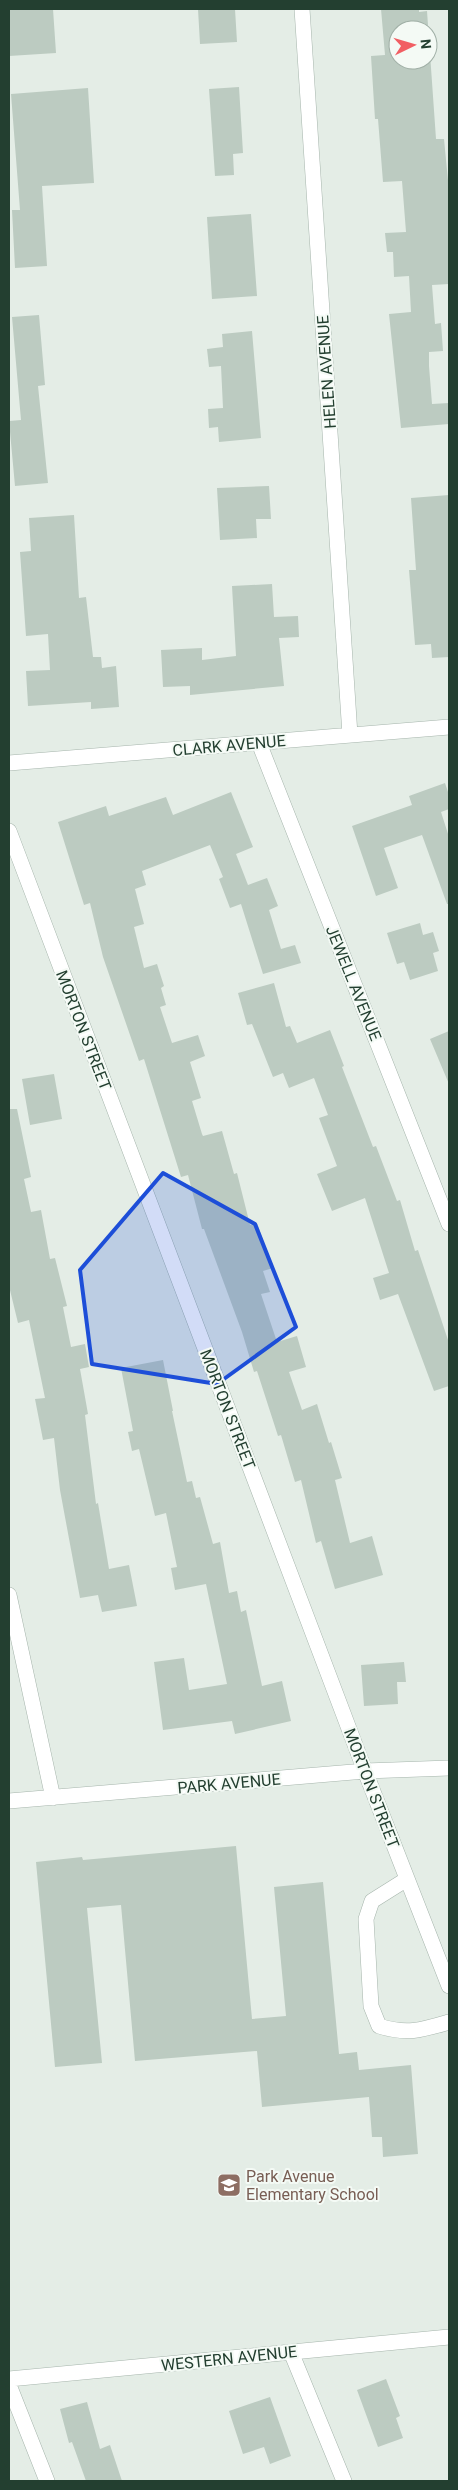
<svg xmlns="http://www.w3.org/2000/svg" width="458" height="2490" font-family="Roboto,sans-serif">
<style>
.building{fill:#bccbc1;fill-rule:evenodd}
.lines{fill:none;stroke-linecap:round;stroke-linejoin:round}
.minor-casing{stroke:#a6b5ac;stroke-width:16}
.minor{stroke:#fff;stroke-width:15}
.marked{fill:#1d4ed8;fill-opacity:0.2;stroke:#1d4ed8;stroke-width:4;stroke-linejoin:round}
.labels{text-anchor:middle;stroke-width:4;stroke-linejoin:round;paint-order:stroke}
.street-label{font-size:16px;fill:#233f30;stroke:#f4faf5}
.education-label{font-size:16px;fill:#785e54;stroke:#f4faf5;text-anchor:start}
</style>
<rect width="100%" height="100%" fill="#e4ede6"/>
<path class="building" d="M 9,9 L 53,9 L 56,53 L 9,56 Z
M 198,9 L 235,9 L 237,42 L 200,44 Z
M 381,9 L 419,9 L 419,12 L 427,11 L 436,139 L 444,139 L 449,191 L 449,284 L 432,285 L 435,324 L 441,323 L 443,351 L 429,352 L 429,366 L 432,404 L 449,403 L 449,424 L 401,428 L 389,314 L 411,312 L 409,276 L 394,277 L 393,252 L 387,252 L 385,233 L 406,232 L 402,181 L 383,182 L 378,119 L 375,119 L 371,56 L 385,55 ZM 398,30 L 428,30 L 428,60 L 398,60 Z
M 239,87 L 243,153 L 233,154 L 234,175 L 215,176 L 209,89 Z
M 88,88 L 94,183 L 42,186 L 47,266 L 15,268 L 12,210 L 20,210 L 11,94 Z
M 251,214 L 257,296 L 212,299 L 207,217 Z
M 39,315 L 45,385 L 38,386 L 48,483 L 15,486 L 9,421 L 21,420 L 12,317 Z
M 252,331 L 261,438 L 219,442 L 218,427 L 209,428 L 208,409 L 223,408 L 221,366 L 209,367 L 207,349 L 223,347 L 222,334 Z
M 269,486 L 271,519 L 256,519 L 257,538 L 220,540 L 217,488 Z
M 449,495 L 449,657 L 432,658 L 431,644 L 415,645 L 409,570 L 416,570 L 411,498 Z
M 74,515 L 79,598 L 86,597 L 93,657 L 101,657 L 102,668 L 116,666 L 119,707 L 91,709 L 91,702 L 28,706 L 26,671 L 50,670 L 48,634 L 26,636 L 20,552 L 31,551 L 29,518 Z
M 272,584 L 274,617 L 298,616 L 299,637 L 279,638 L 284,686 L 190,695 L 190,686 L 163,687 L 161,650 L 202,648 L 202,660 L 236,656 L 232,586 Z
M 445,783 L 449,795 L 449,809 L 441,812 L 449,837 L 449,904 L 447,904 L 422,835 L 384,848 L 398,888 L 376,896 L 352,826 L 412,805 L 409,796 Z
M 231,792 L 253,847 L 236,854 L 248,885 L 267,878 L 278,906 L 269,910 L 281,949 L 295,945 L 301,963 L 263,974 L 241,904 L 230,908 L 219,879 L 223,877 L 210,845 L 142,871 L 146,885 L 135,889 L 144,924 L 134,927 L 144,968 L 157,964 L 164,986 L 161,988 L 166,1005 L 160,1007 L 172,1043 L 198,1035 L 205,1056 L 190,1062 L 201,1098 L 192,1101 L 202,1134 L 203,1136 L 222,1131 L 234,1174 L 237,1173 L 250,1225 L 257,1223 L 273,1268 L 263,1271 L 270,1292 L 261,1294 L 277,1342 L 297,1336 L 306,1367 L 289,1372 L 302,1410 L 317,1404 L 329,1443 L 331,1442 L 342,1478 L 335,1480 L 350,1543 L 372,1536 L 383,1575 L 335,1589 L 321,1541 L 316,1543 L 301,1480 L 295,1482 L 281,1435 L 278,1436 L 257,1371 L 254,1372 L 242,1332 L 204,1229 L 202,1229 L 188,1175 L 181,1177 L 144,1059 L 139,1061 L 103,957 L 90,903 L 84,905 L 58,822 L 106,806 L 109,816 L 166,797 L 173,815 Z
M 420,923 L 423,935 L 433,932 L 439,951 L 433,953 L 438,971 L 410,980 L 404,962 L 397,964 L 387,933 Z
M 274,983 L 286,1027 L 290,1026 L 297,1043 L 330,1030 L 344,1066 L 342,1067 L 373,1147 L 376,1146 L 397,1201 L 400,1200 L 415,1251 L 418,1250 L 449,1343 L 449,1386 L 434,1391 L 398,1294 L 380,1300 L 373,1278 L 389,1273 L 365,1198 L 332,1211 L 317,1174 L 337,1166 L 319,1118 L 328,1115 L 314,1078 L 289,1088 L 283,1073 L 273,1077 L 252,1024 L 247,1025 L 238,993 Z
M 449,1031 L 449,1084 L 430,1039 Z
M 54,1074 L 62,1119 L 30,1125 L 22,1079 Z
M 9,1109 L 17,1109 L 31,1177 L 24,1179 L 31,1212 L 41,1210 L 50,1259 L 55,1258 L 67,1306 L 63,1307 L 71,1347 L 85,1344 L 89,1367 L 80,1369 L 88,1414 L 85,1415 L 96,1504 L 98,1503 L 109,1569 L 129,1565 L 137,1606 L 102,1612 L 98,1595 L 80,1598 L 60,1490 L 54,1438 L 43,1440 L 35,1399 L 45,1398 L 29,1320 L 18,1323 L 9,1286 Z
M 163,1360 L 173,1411 L 172,1411 L 187,1482 L 192,1481 L 196,1498 L 200,1497 L 213,1544 L 220,1542 L 229,1593 L 237,1591 L 241,1612 L 246,1610 L 262,1686 L 282,1681 L 291,1721 L 235,1734 L 232,1721 L 163,1730 L 154,1662 L 184,1658 L 189,1690 L 227,1684 L 206,1584 L 175,1590 L 171,1568 L 177,1567 L 166,1513 L 155,1516 L 139,1449 L 132,1451 L 128,1432 L 133,1431 L 121,1368 Z
M 404,1662 L 406,1682 L 397,1682 L 398,1704 L 364,1706 L 361,1665 Z
M 236,1846 L 252,2019 L 286,2016 L 274,1887 L 323,1882 L 339,2054 L 357,2052 L 359,2070 L 411,2065 L 418,2154 L 383,2157 L 382,2137 L 372,2137 L 369,2097 L 262,2107 L 257,2051 L 135,2061 L 121,1905 L 87,1908 L 102,2063 L 55,2067 L 36,1862 L 82,1857 L 83,1860 Z
M 386,2379 L 400,2416 L 396,2418 L 403,2438 L 378,2447 L 357,2390 Z
M 270,2397 L 291,2456 L 270,2464 L 264,2447 L 243,2454 L 229,2411 Z
M 87,2402 L 100,2449 L 110,2445 L 122,2481 L 86,2481 L 72,2442 L 69,2443 L 60,2409 Z"/>
<g class="lines">
<g class="minor-casing">
<path id="minor" d="M 302,9 L 350,735
M 259,743 L 449,1224
M 9,763 L 449,727
M 9,831 L 365,1771 L 449,1986
M 9,1595 L 53,1798
M 9,1801 L 365,1771 L 449,1768
M 407,1879 L 372,1901 L 366,1919 L 371,2006 L 379,2026 C 407,2035 422,2030 449,2022
M 291,2352 L 344,2481
M 9,2379 L 449,2337
M 9,2385 L 47,2481"/>
</g>
<use href="#minor" class="minor"/>
</g>
<path class="marked" d="M 163,1173 L 255,1224 L 296,1327 L 217,1384 L 92,1364 L 80,1270 Z"/>
<defs>
<g id="school-square" transform="scale(1.25)"><rect x="-9" y="-9" width="18" height="18" rx="4" fill="#8d6e63" stroke="#f4faf5"/><path d="M0-5L7-2L0 1L-7-2ZM-4 1L0 2.5L4 1V4Q0 6-4 4Z" fill="#fff"/></g>
</defs>
<g fill-rule="evenodd">
<use href="#school-square" x="229" y="2185"/>
</g>
<g class="labels">
<g class="street-label">
<text transform="translate(326 372) rotate(-94)" y="6">HELEN AVENUE</text>
<text transform="translate(229 745) rotate(-5)" y="6">CLARK AVENUE</text>
<text transform="translate(354 983) rotate(68)" y="6">JEWELL AVENUE</text>
<text transform="translate(84 1030) rotate(69)" y="6">MORTON STREET</text>
<text transform="translate(228 1409) rotate(69)" y="6">MORTON STREET</text>
<text transform="translate(229 1783) rotate(-5)" y="6">PARK AVENUE</text>
<text transform="translate(372 1788) rotate(69)" y="6">MORTON STREET</text>
<text transform="translate(229 2358) rotate(-6)" y="6">WESTERN AVENUE</text>
</g>
<g class="education-label">
<text x="246" y="2182">Park Avenue<tspan x="246" dy="18">Elementary School</tspan></text>
</g>
</g>
<rect width="458" height="2490" fill="none" stroke="#233f30" stroke-width="20"/>
<g transform="translate(413 45) rotate(85)"><circle r="24" fill="#f4faf5" stroke="#a0afa6"/>
<path d="M0-4L9 19L0 12L-9 19Z" fill="#f15e63"/>
<text y="-8" font-size="14" font-weight="bold" text-anchor="middle" fill="#233f30">N</text>
</g>
</svg>
